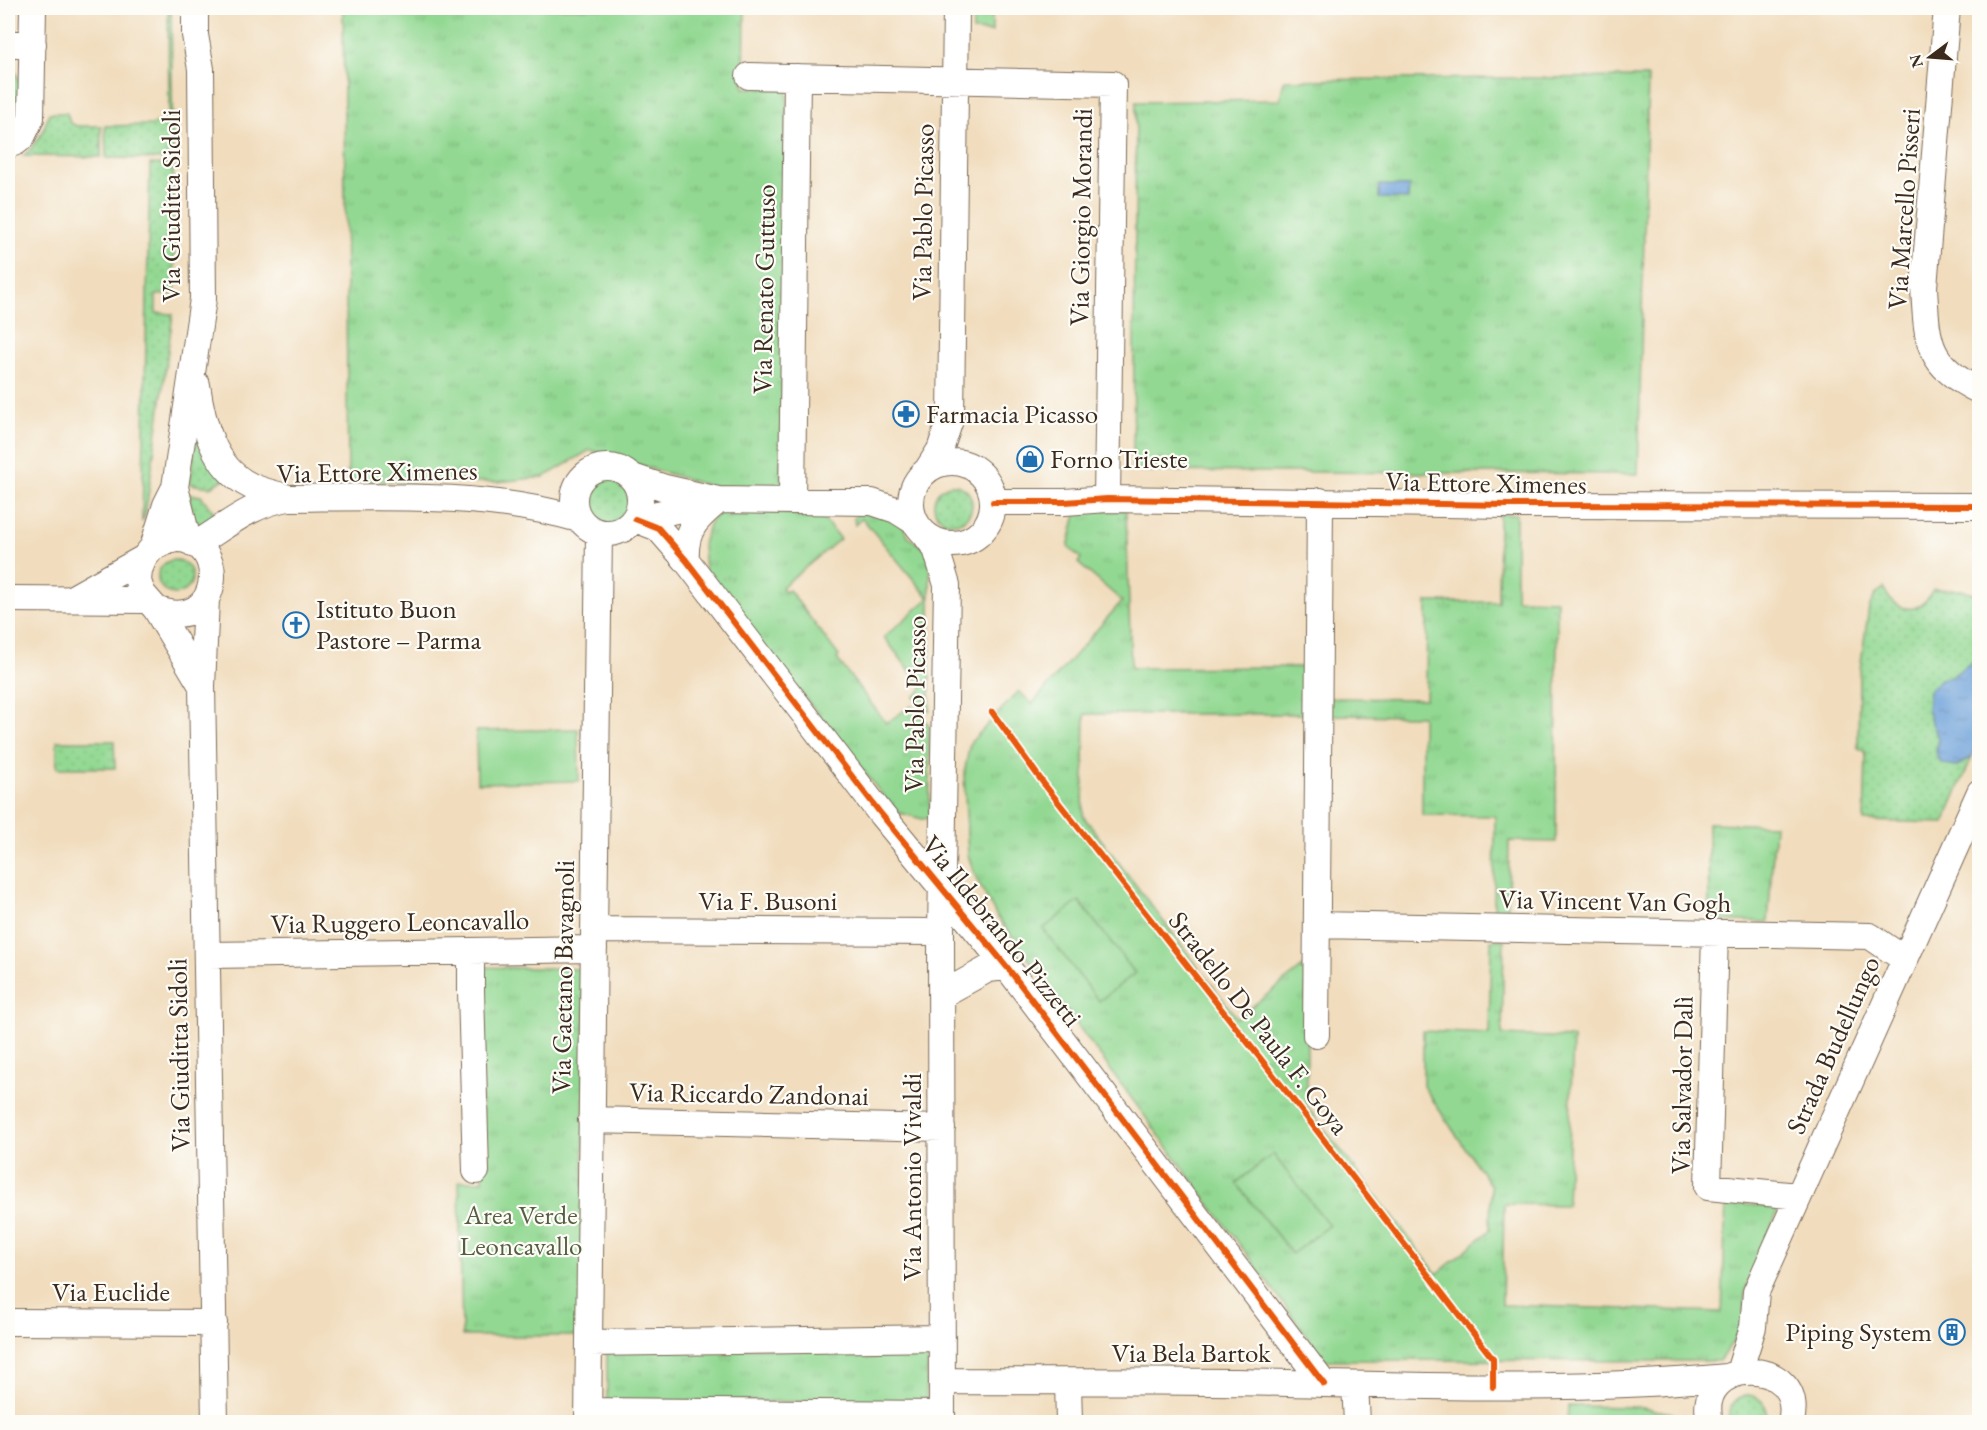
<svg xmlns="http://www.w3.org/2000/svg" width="1987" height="1430" font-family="'EB Garamond',serif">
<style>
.grass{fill:url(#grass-dots);stroke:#668158;stroke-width:1.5}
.park{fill:url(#park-tufts);stroke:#668158;stroke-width:1.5}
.garden{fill:#92d892;stroke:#668158;stroke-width:1.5}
.water{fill:url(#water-ripples);stroke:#54667c;stroke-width:1.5}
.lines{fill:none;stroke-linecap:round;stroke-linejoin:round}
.minor-casing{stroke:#7b6956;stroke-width:28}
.minor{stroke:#fff;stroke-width:26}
.cycleway-casing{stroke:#fdfcf7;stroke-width:10}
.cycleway{stroke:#e8590c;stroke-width:6}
.labels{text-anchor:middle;stroke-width:4.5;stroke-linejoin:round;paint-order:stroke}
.street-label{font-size:27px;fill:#3b2a1e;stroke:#fdfcf7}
.poi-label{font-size:27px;fill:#3b2a1e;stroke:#fdfcf7;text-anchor:start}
.park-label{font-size:27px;fill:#555e41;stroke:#fdfcf7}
</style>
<defs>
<pattern id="grass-dots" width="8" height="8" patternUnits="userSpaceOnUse" patternTransform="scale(1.5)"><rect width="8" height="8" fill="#92d892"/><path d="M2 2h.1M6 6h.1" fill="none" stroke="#7fba7d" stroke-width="1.8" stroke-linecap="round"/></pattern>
<pattern id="park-tufts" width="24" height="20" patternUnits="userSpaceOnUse" patternTransform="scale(1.5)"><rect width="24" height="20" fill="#92d892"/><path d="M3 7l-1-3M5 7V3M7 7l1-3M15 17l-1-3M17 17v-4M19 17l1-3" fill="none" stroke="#7fba7d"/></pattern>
<pattern id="water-ripples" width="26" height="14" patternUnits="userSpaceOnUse" patternTransform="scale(1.5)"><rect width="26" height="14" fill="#6ea2da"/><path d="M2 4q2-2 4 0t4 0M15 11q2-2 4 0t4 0" fill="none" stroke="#5c84b0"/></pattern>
</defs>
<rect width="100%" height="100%" fill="#fdfcf7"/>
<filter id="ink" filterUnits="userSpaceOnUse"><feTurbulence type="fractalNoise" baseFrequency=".0167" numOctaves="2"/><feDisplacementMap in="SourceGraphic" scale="12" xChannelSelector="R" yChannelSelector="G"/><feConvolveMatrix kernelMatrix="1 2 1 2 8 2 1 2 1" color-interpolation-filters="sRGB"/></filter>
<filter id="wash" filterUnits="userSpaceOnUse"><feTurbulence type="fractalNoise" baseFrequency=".008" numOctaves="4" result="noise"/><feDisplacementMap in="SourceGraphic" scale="24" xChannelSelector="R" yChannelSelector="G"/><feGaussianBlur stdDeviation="1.35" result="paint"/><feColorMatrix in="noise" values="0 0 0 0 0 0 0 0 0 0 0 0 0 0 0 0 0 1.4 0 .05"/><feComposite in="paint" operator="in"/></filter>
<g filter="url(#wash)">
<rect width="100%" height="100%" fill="#f1ddbe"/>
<path class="grass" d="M 168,8 L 171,8 L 173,159 L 106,158 L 105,126 L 152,125 L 159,122 L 164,116 L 169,116 Z
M 49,113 L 67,113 L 70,123 L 77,126 L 101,126 L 101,157 L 23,156 C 36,145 45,129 49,113 Z
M 150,164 L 173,165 L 175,294 L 156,295 L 156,313 L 173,314 L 146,511 L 142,522 Z
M 196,436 L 226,478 L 211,487 L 190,484 Z
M583 501a24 24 0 1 1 48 0a24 24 0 1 1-48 0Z
M934 504a19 19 0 1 1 38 0a19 19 0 1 1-38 0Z
M 188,494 L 201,496 L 218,517 L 208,523 L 195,525 Z
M158 577a17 17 0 1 1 34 0a17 17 0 1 1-34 0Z
M 1884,588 C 1890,605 1909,616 1924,602 C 1928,599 1931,593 1933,589 L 1963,590 L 1979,595 L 1979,657 L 1951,677 L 1940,679 L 1927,710 L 1939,740 L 1936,751 L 1957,766 L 1972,757 L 1944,823 L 1864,821 L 1866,755 L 1864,750 L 1858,748 L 1859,676 L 1869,607 L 1876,594 Z
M 57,741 L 114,741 L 115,768 L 57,768 Z
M 1749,1395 C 1763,1398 1770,1408 1766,1422 L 1731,1422 C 1726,1408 1734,1397 1749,1395 Z"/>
<path class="park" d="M 343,8 L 745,8 L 744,88 L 787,88 L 781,489 L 709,486 L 590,450 L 544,477 L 497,482 L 348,481 Z
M 973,8 L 992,8 L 992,32 L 973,31 Z
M 8,64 C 27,80 27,116 8,132 Z
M 1648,77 L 1638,474 L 1133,471 L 1136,102 L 1280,100 L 1284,80 Z
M 724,509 L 821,516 L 840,539 L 782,587 L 785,592 L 789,590 L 839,656 L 837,659 L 886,723 L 911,706 L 929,725 L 930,818 L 922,819 L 896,812 L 705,572 L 703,544 L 710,522 Z
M 1077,510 L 1126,510 L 1131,668 L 1307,667 L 1307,714 L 1085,714 L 1083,816 L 1237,1018 L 1307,964 L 1307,1107 L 1437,1274 L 1490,1230 L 1491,1186 L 1423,1086 L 1423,1031 L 1489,1034 L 1491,940 L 1504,940 L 1502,1035 L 1573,1038 L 1567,1205 L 1504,1204 L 1502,1305 L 1722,1312 L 1726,1203 L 1779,1208 L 1745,1291 L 1743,1328 L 1719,1361 L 1325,1360 L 996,915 L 976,878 L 968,855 L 964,774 L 970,743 L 1019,691 L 1032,704 L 1122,601 L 1078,563 L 1081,558 L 1068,547 Z
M 858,513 L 891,515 L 901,522 L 909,537 L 919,545 L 930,550 L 930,711 L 925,711 L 914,697 L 923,688 L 884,637 L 929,598 L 862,518 L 855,525 L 854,518 Z
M 1499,514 L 1516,514 L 1516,599 L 1557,600 L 1556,842 L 1509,841 L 1508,918 L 1494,918 L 1495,816 L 1422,815 L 1422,716 L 1329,715 L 1329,698 L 1426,699 L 1427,602 L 1498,602 Z
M 1708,823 L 1775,825 L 1768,922 L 1709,920 Z
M 480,967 L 585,969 L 582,1336 L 462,1336 L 459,1181 L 483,1181 Z
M 928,1347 L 926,1402 L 607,1401 L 607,1350 Z
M 1568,1406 L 1636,1407 L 1672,1413 L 1681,1422 L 1567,1422 Z"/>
<path class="garden" d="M 578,729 L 579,781 L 477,783 L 476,731 Z
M 1079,901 L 1135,973 L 1099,1001 L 1043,929 Z
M 1273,1154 L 1329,1225 L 1292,1254 L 1236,1183 Z"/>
<path class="water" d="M 1379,185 L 1409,186 L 1408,199 L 1379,198 Z
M 1979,657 L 1979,739 L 1972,757 L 1957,766 L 1943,764 L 1938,759 L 1936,751 L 1939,740 L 1927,710 L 1929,691 L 1940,679 L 1951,677 Z"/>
</g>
<g filter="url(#ink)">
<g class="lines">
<g class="minor-casing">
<path id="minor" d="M 195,8 L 195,35 L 201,69 L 203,299 L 175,487 L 166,505 L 153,547 L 144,558 L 139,570 L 138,581 L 142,593 L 156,609 L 202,686
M 1947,8 L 1924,287 C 1927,341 1926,365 1980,391
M 8,44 L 33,44
M 749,76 L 1113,84 L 1107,499
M 8,145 L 16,142 L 22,137 L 31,118 L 33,8
M 197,385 C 202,421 213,467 249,485 C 259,491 277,494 288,498
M911 503a41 41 0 1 1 82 0a41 41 0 1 1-82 0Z
M574 500a33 33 0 1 1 66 0a33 33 0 1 1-66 0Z
M 928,469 L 940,450 L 951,417 L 956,8
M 630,476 L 665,488 L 718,500 L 872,502 L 896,510 L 915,522
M 175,487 L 188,541
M 792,501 L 797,77
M 993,502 L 1065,502 L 1107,499 L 1507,505 L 1980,506
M 635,519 L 658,528 L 686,560 L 881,814 L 1007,967 L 1324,1384
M 635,519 L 712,502
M 927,537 L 936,549 L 947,585 L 941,932 L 942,1422
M 195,545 C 226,526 252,503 289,498 C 385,497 486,492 579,519
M 153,547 C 160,545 168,540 176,539 C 230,537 223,636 156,609
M 686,560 C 684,530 696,519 718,501
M 8,599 L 146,600
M 71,599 L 144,558
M 206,599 L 202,686 L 215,1422
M 1317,925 L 1870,936 L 1904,959
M 594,930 L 941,932
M 1715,933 L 1708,1187 L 1798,1196
M 471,951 L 471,991 L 476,1171
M 208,955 L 594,949
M 941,995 L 988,969 L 1007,967
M 1316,1035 L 1320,501
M 591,1120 L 942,1128
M 8,1322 L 214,1323
M 589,1343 L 942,1338
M 1739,1372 L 1753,1327 L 1756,1292 L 1980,792
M 942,1381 C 1069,1382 1196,1380 1324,1384 C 1459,1387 1593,1390 1727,1377
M 1068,1382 L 1069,1422
M 1355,1385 L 1357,1422
M 588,1411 L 942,1414
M 588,1422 L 599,532
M 1710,1422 C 1693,1356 1807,1354 1791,1422"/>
</g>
<use href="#minor" class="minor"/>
<g class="cycleway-casing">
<path id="cycleway" d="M 993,502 L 1065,502 L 1107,499 L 1507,505 L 1980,506
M 635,519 L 658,528 L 686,560 L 881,814 L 1007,967 L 1324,1384
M 992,712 L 1044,784 L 1297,1105 L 1493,1359 L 1493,1387"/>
</g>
<use href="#cycleway" class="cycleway"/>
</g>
</g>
<defs>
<g id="pharmacy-ring" transform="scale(1.35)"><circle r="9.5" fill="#fdfcf7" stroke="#1f6fb2" stroke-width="1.5"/><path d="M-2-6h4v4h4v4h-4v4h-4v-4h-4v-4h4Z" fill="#1f6fb2"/></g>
<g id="shop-ring" transform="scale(1.35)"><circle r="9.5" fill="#fdfcf7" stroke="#1f6fb2" stroke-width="1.5"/><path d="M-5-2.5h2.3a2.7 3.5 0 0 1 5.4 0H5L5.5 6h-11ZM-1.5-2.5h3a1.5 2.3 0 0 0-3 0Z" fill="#1f6fb2"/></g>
<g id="church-ring" transform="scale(1.35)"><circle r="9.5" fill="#fdfcf7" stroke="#1f6fb2" stroke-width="1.5"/><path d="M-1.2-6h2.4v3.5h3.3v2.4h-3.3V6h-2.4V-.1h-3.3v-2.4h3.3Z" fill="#1f6fb2"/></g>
<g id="building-ring" transform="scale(1.35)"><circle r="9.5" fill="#fdfcf7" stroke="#1f6fb2" stroke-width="1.5"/><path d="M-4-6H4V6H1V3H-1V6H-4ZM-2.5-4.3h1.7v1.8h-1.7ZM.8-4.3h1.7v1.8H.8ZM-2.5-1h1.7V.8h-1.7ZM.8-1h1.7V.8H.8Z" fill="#1f6fb2"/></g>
</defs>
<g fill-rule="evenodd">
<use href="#pharmacy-ring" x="906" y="414"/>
<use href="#shop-ring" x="1030" y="459"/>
<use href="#church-ring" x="296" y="625"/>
<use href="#building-ring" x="1952" y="1332"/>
</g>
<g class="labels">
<g class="street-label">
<text transform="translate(171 206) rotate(-90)" y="9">Via Giuditta Sidoli</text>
<text transform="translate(1904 209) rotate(-86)" y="9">Via Marcello Pisseri</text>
<text transform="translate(923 212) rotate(-89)" y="9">Via Pablo Picasso</text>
<text transform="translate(1081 217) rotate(-89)" y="9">Via Giorgio Morandi</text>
<text transform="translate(764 289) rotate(-89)" y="9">Via Renato Guttuso</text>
<text transform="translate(377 472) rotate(-1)" y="9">Via Ettore Ximenes</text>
<text transform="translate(1486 483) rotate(1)" y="9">Via Ettore Ximenes</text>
<text transform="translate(915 704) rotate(-89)" y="9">Via Pablo Picasso</text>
<text x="768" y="910">Via F. Busoni</text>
<text transform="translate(1615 901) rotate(1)" y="9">Via Vincent Van Gogh</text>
<text transform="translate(400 922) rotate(-1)" y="9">Via Ruggero Leoncavallo</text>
<text transform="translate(1002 931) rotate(51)" y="9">Via Ildebrando Pizzetti</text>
<text transform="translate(563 977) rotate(-89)" y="9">Via Gaetano Bavagnoli</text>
<text transform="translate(1259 1023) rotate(52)" y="9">Stradello De Paula F. Goya</text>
<text transform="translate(1833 1045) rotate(-66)" y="9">Strada Budellungo</text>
<text transform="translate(179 1055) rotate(-91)" y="9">Via Giuditta Sidoli</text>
<text transform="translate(1682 1085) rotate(-89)" y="9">Via Salvador Dalì</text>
<text transform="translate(749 1094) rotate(1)" y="9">Via Riccardo Zandonai</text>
<text transform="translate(912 1177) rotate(-90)" y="9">Via Antonio Vivaldi</text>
<text x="111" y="1301">Via Euclide</text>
<text x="1191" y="1362">Via Bela Bartok</text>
</g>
<g class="poi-label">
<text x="926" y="423">Farmacia Picasso</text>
<text x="1050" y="468">Forno Trieste</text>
<text x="316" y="618">Istituto Buon<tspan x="316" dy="31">Pastore – Parma</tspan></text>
<text x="1932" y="1341" text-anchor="end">Piping System</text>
</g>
<g class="park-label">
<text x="521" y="1224">Area Verde<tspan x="521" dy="31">Leoncavallo</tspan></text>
</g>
</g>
<rect width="1987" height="1430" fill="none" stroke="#fdfcf7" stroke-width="30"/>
<g transform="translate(1930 57) rotate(254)" stroke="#fdfcf7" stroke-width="4.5" paint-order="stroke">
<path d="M0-4.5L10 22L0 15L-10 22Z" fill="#3b2a1e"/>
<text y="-9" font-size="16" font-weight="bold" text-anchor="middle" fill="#3b2a1e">N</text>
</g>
</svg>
